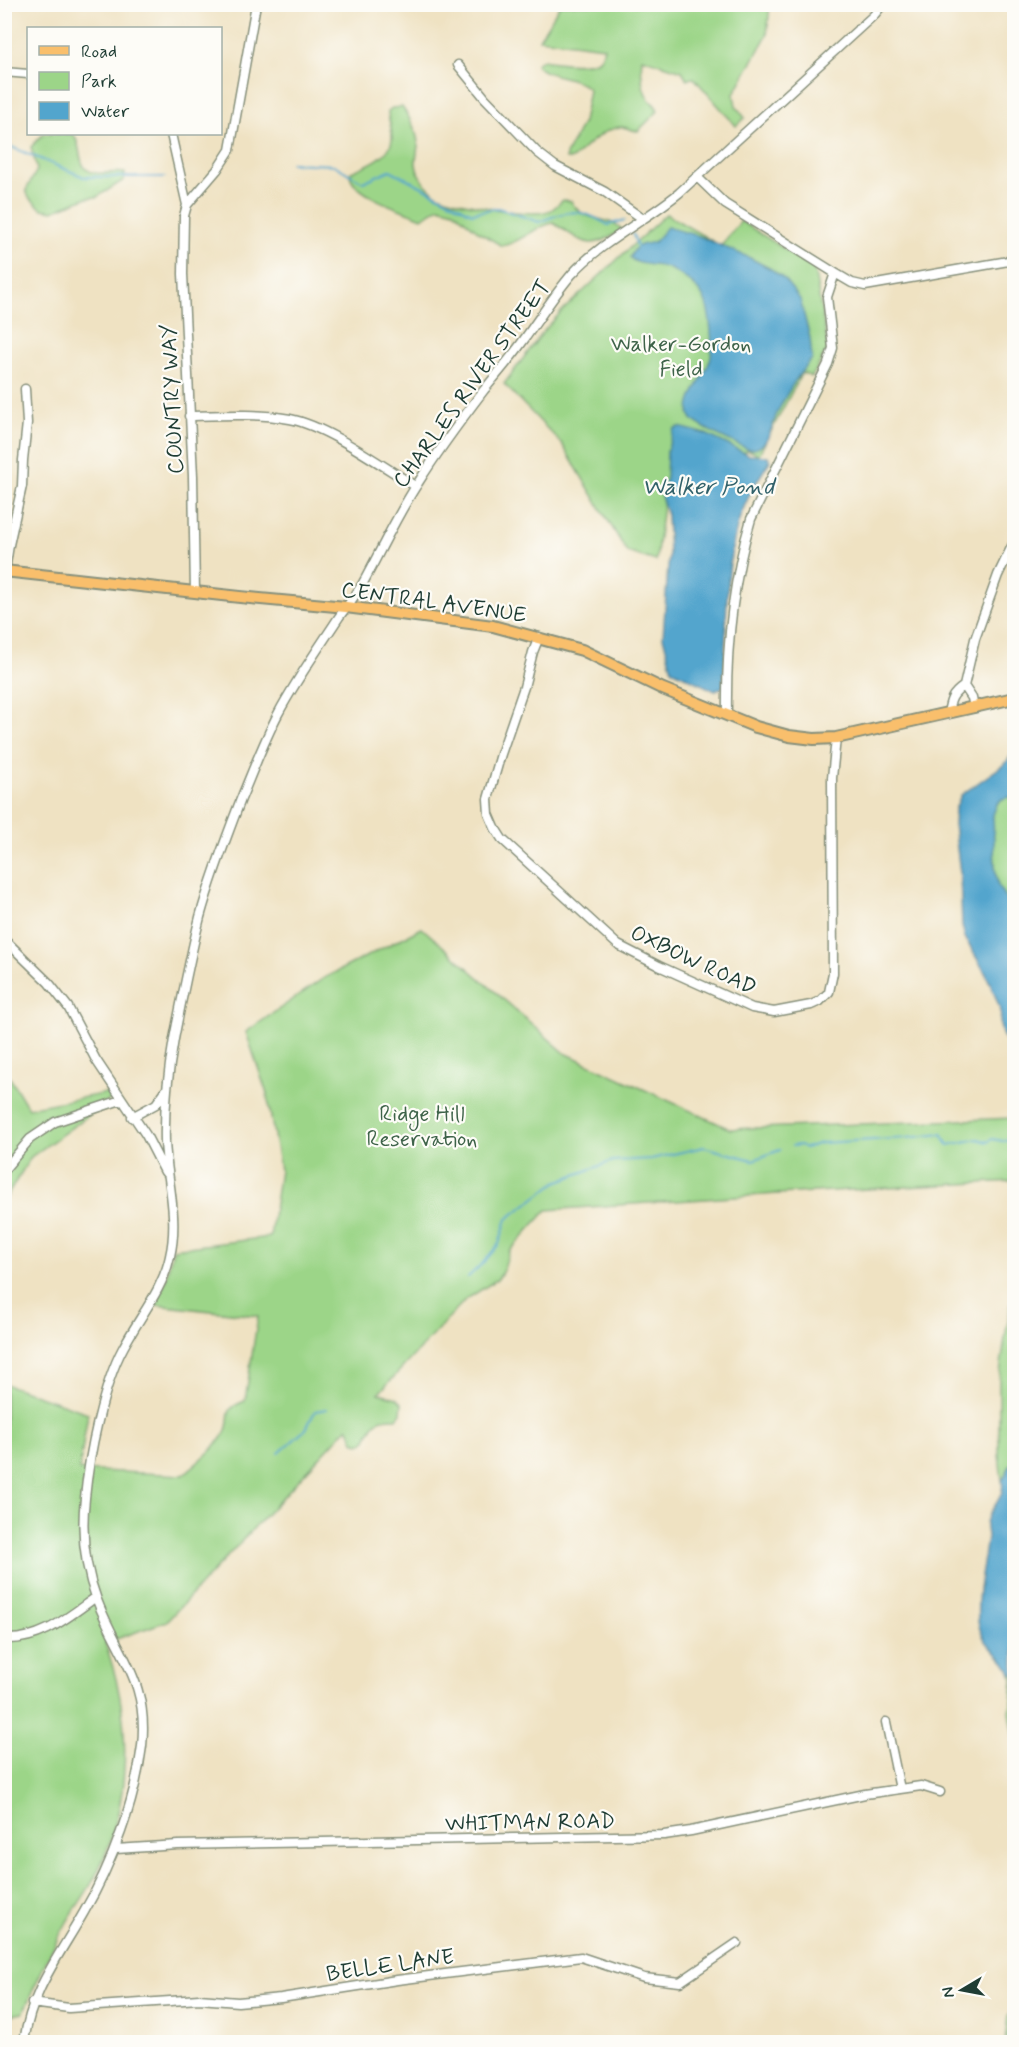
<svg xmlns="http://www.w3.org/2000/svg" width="1019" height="2047" font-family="Mynerve,sans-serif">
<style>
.green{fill:#9cd588;stroke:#5e895e;stroke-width:1.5}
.water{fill:#52a5cd;stroke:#387180;stroke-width:1.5}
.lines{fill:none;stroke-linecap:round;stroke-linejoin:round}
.stream{stroke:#52a5cd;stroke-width:2}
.minor-casing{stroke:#87907b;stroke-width:11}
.major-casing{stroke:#87907b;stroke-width:14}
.minor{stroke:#fff;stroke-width:8}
.major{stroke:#f9bf6c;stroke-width:10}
.labels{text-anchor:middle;stroke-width:4.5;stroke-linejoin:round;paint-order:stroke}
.park-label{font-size:22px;fill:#3e6349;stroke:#fdfcf7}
.street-label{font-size:22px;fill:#1f3d34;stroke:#fdfcf7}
.water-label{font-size:24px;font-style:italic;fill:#31616a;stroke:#fdfcf7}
</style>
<rect width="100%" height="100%" fill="#fdfcf7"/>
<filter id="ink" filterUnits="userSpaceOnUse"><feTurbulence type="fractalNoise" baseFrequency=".0167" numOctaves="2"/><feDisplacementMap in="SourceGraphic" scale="12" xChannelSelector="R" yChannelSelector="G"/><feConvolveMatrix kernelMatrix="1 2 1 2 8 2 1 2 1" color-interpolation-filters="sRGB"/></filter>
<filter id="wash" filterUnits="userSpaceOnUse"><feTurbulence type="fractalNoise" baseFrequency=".008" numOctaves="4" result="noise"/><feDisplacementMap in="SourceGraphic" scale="24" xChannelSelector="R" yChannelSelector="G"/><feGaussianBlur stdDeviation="1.35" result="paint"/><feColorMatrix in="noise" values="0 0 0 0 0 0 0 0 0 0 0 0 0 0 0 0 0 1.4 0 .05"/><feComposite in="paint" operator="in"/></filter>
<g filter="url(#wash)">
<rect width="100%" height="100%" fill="#efe2c2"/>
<path class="green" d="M 560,5 L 770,5 L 767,35 L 734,94 L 736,106 L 745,118 L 736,126 L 694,78 L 687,79 L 682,71 L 642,58 C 641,68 641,86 647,96 C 650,103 656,103 658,111 L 638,131 C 631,131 626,126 620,127 C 600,130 586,148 572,159 L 566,159 L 566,155 L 583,122 L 589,90 C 576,74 546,79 536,64 L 542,60 C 554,62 594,68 601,57 C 603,54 603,50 604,47 L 539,39 Z
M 402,107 C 409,117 418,131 418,145 C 417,157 413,165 420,176 C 423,182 430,189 435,193 C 452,203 530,218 549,211 C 553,210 559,203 563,200 L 571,201 C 583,224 611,215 622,230 C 587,253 585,242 553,223 C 533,227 521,243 502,246 L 480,233 L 454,211 L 439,207 L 422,218 C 404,210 354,196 350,175 L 351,172 C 365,166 390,157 392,140 C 393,130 388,121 388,111 L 392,108 Z
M 45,134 L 73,134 C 84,146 74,170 96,173 C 106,174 116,171 125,173 L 124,180 L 97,197 L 85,198 L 53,211 L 42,209 L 29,198 L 26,190 L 37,170 L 31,147 L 42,135 Z
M 666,214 L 721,246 L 741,221 L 814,268 L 828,348 L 812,377 L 802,373 L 759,454 L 747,450 L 694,525 L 664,497 L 656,561 L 627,552 L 562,444 L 504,384 L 543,332 L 561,312 Z
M 1014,796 L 1014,920 L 1008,902 L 998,886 L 995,868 L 992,815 L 997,804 L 1002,799 Z
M 422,928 L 565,1053 L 730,1129 L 1014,1118 L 1014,1181 L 777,1194 L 547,1210 L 509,1252 L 504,1269 L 498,1279 L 465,1300 L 379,1393 L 397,1398 L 402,1403 L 401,1413 L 397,1418 C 374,1417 374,1423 365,1442 L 359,1444 C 350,1442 353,1433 348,1427 L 167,1621 L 105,1643 C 133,1719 132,1803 96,1875 C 88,1892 76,1906 67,1922 C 50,1952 36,1982 23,2013 L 5,2016 L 5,1384 L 88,1413 L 79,1470 L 183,1475 C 197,1463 214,1450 224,1434 C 234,1419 219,1410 245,1401 L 258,1316 L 156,1305 L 166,1279 L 173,1249 L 270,1237 L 280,1170 L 267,1094 L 246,1032 L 324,978 Z
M 4,1068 L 28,1108 L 107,1093 L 111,1099 L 31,1157 L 5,1199 Z
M 1014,1288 L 1014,1459 L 1002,1481 L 999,1455 L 999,1380 L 1005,1338 Z
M 1011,1674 L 1014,1674 L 1014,1736 L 1010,1713 L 1013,1679 Z
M 1014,2007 L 1014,2042 L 1005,2042 L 1008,2016 Z"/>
<path class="water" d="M 667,227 L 699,236 L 750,258 L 771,269 L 784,279 L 800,299 L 810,338 L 812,359 C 798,374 787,393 778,411 C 773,421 772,433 765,442 C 760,448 755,450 748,449 C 737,444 698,427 692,419 C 680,403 709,373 711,356 C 713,343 710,312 705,301 C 699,286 682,275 668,268 C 657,263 637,267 630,257 C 638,242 640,246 654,242 Z
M 679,427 L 706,434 L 749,455 L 768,456 L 770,461 C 757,480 743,504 737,527 C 723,578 728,634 723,687 L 715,691 L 672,670 L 663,637 L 669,553 L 667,515 L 661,496 L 666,478 L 667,451 L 674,429 Z
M 1014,751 L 1014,796 L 1002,799 L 997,804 L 993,815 L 995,868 L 998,886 L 1008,902 L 1014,920 L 1014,1056 L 1002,1034 L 1000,1025 L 1001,1011 L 994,993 L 986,974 L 965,938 L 962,925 L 960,873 L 954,824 L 955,809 L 961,795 L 1006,763 Z
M 1014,1459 L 1014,1674 L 1011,1674 C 1006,1655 981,1648 978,1620 C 976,1592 984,1564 987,1537 C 987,1532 985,1527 986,1523 C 989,1508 1006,1498 1002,1481 Z"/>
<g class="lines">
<path class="stream" d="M 4,144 L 84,177 L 165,177
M 291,163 L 334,165 L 363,182 L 390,170 L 472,213 L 498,208 L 539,222 C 569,210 579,207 608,225 L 625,220
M 633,234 L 637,247
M 792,1146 L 800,1145 L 805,1148 L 821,1143 L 907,1138 L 942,1134 L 948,1145 L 978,1139 L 988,1142 L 992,1139 L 1003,1141 L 1013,1140 L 1014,1138
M 468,1277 L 483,1263 L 499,1244 L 507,1219 L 556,1182 L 613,1161 L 651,1159 L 704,1147 L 753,1160 L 780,1150
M 279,1453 L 306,1429 L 315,1411 L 327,1409"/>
</g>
</g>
<g filter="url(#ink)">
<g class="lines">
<g class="minor-casing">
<path id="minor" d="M 458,65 L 485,98 L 537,152 L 555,166 L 605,192 L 643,219
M 4,72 L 28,74
M 171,134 L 187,205
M 697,177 L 725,204 L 835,273 L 827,297 L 833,348 L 828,364 L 751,519 C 732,583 726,648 727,715
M 835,273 L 852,283 L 865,286 L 1014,260
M 189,416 C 223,415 257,413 290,419 C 327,426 382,466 415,486
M 5,571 L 9,545 L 22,486 L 23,460 L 27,423 L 25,389
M 195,592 L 193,476 L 183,274 L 184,216 L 187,205 L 217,170 L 230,150 L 256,4
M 539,637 L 533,652 L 524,687 L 501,754 L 488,799 L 489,814 L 495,828 L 502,839 L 618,945 L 659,966 L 752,1008 L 774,1012 L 811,1005 L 820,1001 L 829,992 L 833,973 L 832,778 L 836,738
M 974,708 L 972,698 L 964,686 L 975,639 L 998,575 L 1014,542
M 948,714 C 950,700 952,694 964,686
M 4,939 L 49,983 L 68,1007 L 96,1060 L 146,1135 L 165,1172
M 132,1117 L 156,1104 L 166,1090
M 4,1170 L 30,1139 L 55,1122 L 121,1100
M 4,1639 C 41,1641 68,1617 96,1597
M 886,1722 L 900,1789
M 116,1849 L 178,1845 L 664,1835 L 691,1831 L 865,1794 L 921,1786 L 940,1792
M 32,2003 L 69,2008 L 199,1999 L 238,2002 L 281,1998 L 397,1980 L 581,1957 L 644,1978 L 680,1982 L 737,1943
M 24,2042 C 31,1991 59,1956 84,1912 C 112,1864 135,1802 142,1746 C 149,1680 118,1656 97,1600 C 85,1568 81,1533 85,1498 C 89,1455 103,1385 123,1348 C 139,1317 163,1290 170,1256 C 179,1218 167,1180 165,1142 C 164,1107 168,1073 174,1039 C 182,998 190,957 200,917 C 211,877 226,838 241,799 C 253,770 264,741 278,714 C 296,680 318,649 339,617 C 347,606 356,595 363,583 C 381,550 397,515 418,483 C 438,451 461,420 484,390 C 497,374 511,358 523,341 C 539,319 554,295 572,274 C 602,241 645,221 679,193 L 874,15 L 883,4"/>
</g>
<g class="major-casing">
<path id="major" d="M 4,571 L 240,597 L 346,607 L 493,626 L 582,650 L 663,689 L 756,727 L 789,736 L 814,739 L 836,738 L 1014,698"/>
</g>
<use href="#minor" class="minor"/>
<use href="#major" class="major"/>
</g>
</g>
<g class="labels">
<g class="park-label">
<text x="681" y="351">Walker-Gordon<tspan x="681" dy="25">Field</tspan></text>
<text x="422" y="1121">Ridge Hill<tspan x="422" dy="25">Reservation</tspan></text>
</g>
<g class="street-label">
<text transform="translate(471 383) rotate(-54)" y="8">CHARLES RIVER STREET</text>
<text transform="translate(171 399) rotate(-93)" y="8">COUNTRY WAY</text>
<text transform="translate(434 601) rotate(8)" y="8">CENTRAL AVENUE</text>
<text transform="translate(694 959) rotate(25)" y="8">OXBOW ROAD</text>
<text transform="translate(530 1821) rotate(-1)" y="8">WHITMAN ROAD</text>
<text transform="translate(390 1964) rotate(-8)" y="8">BELLE LANE</text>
</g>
<g class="water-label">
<text x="708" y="494">Walker Pond</text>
</g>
</g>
<rect width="1019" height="2047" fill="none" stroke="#fdfcf7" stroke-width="24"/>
<rect x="27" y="27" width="195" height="108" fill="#fdfcf7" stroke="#a4b0a9" stroke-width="1.5"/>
<rect x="39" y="46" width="30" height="9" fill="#f9bf6c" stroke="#a4b0a9" stroke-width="1.5"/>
<text x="81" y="57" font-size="18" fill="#1f3d34">Road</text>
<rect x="39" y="72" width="30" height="18" fill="#9cd588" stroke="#a4b0a9" stroke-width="1.5"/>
<text x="81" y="87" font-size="18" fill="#1f3d34">Park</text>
<rect x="39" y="102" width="30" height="18" fill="#52a5cd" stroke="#a4b0a9" stroke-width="1.5"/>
<text x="81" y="117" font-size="18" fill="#1f3d34">Water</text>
<g transform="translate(962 1990) rotate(260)" stroke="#fdfcf7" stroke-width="4.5" paint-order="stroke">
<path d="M0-4.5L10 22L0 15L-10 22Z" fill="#1f3d34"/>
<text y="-9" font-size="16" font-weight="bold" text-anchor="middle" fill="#1f3d34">N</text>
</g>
</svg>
